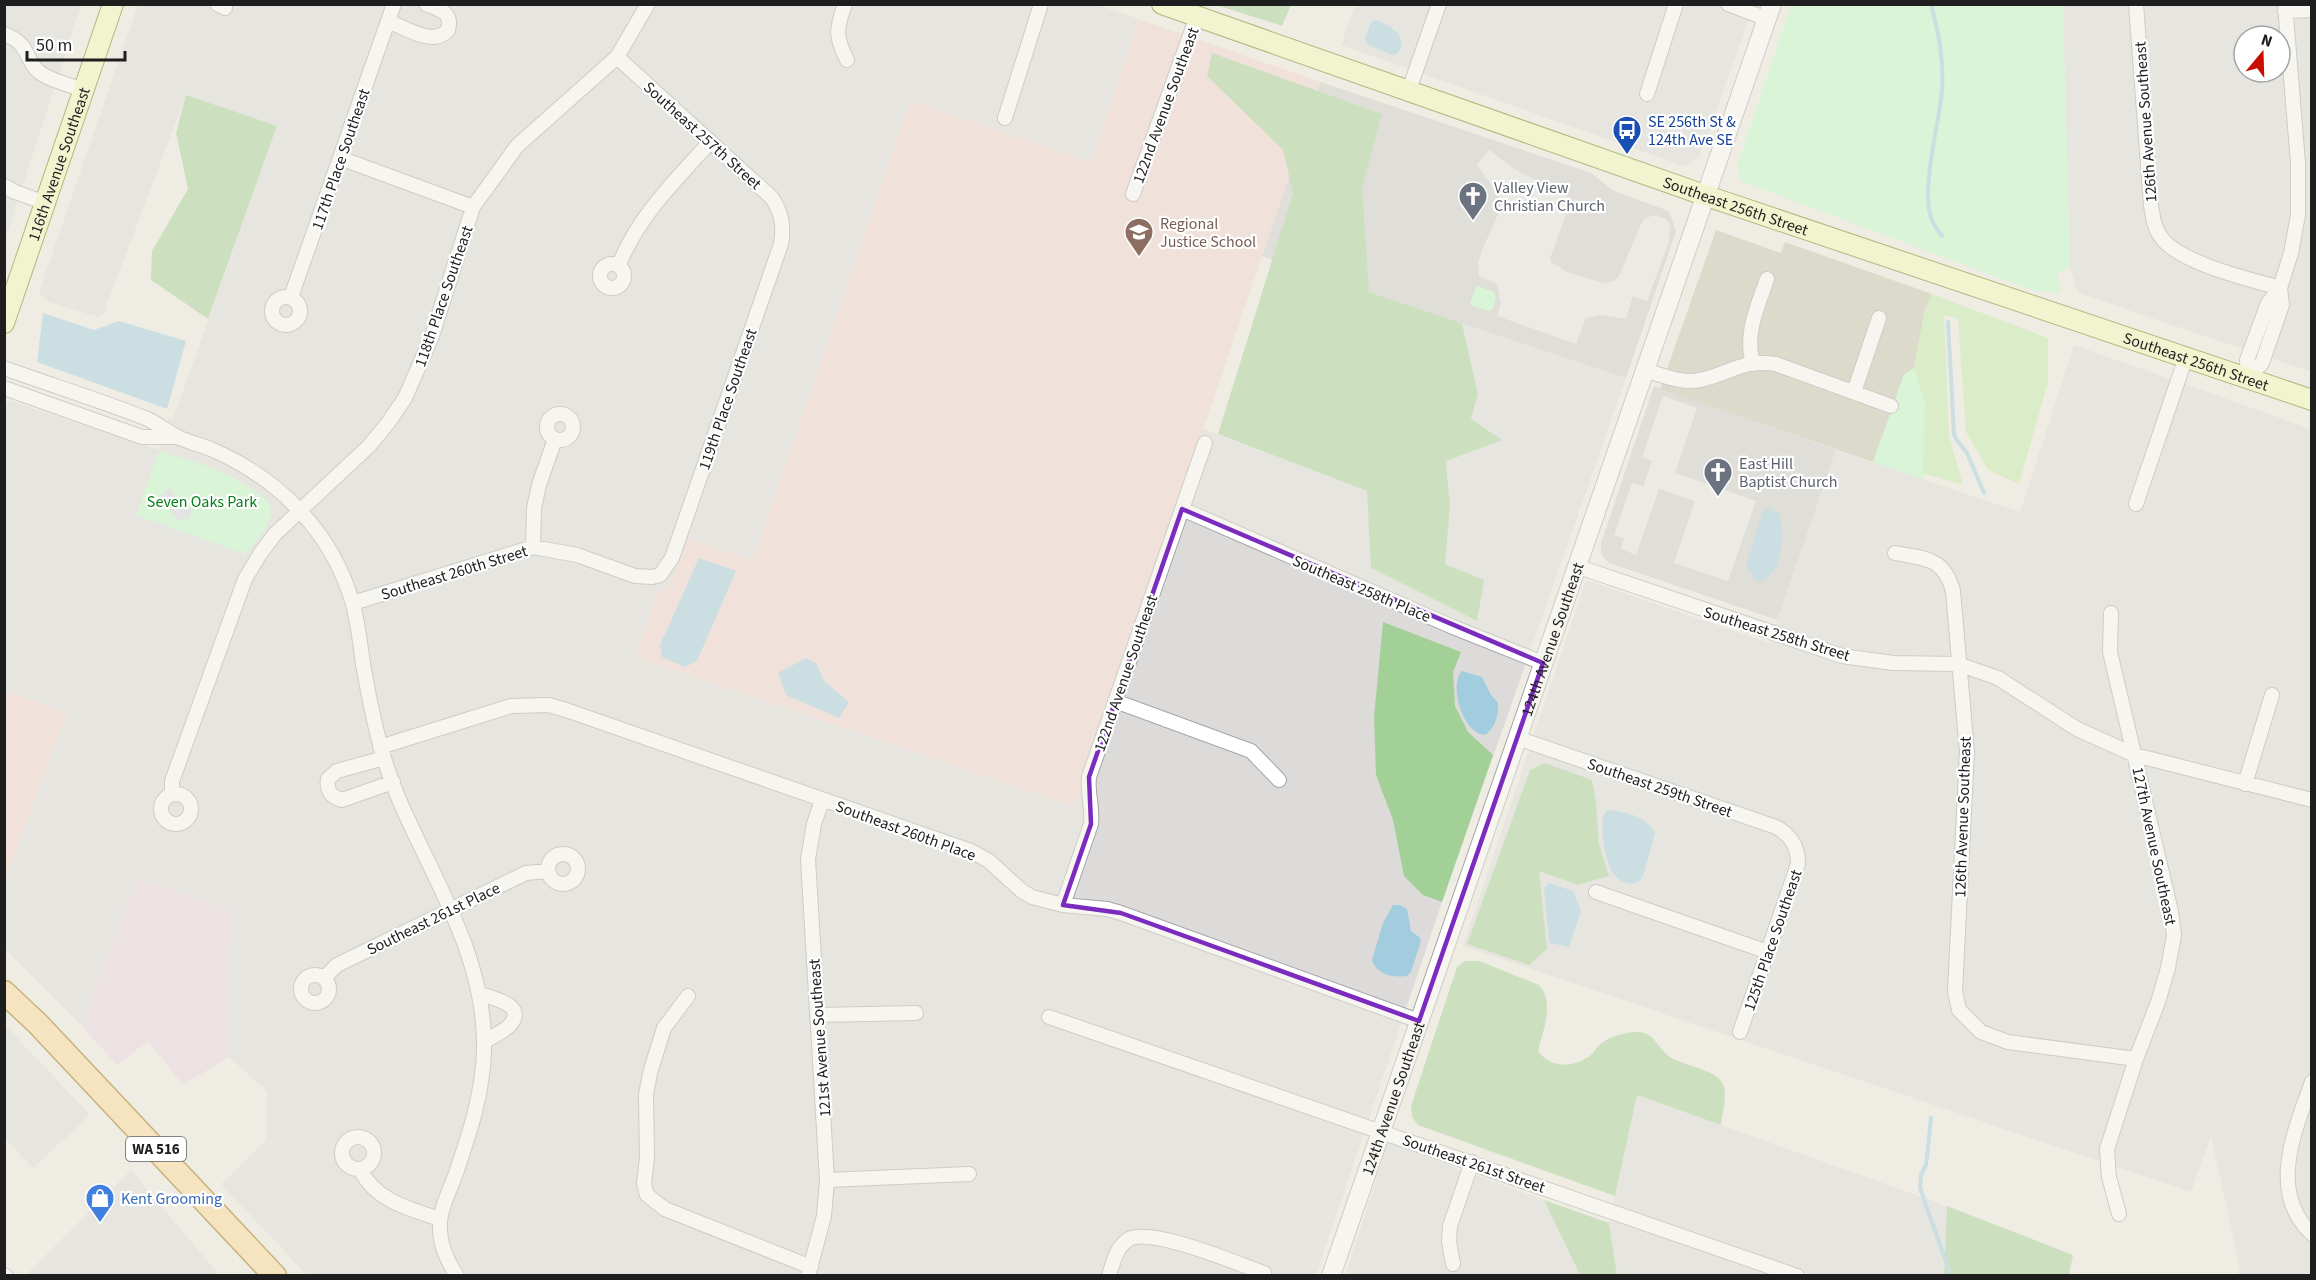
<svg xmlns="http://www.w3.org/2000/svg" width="2316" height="1280" font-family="'Source Sans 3',sans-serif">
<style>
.residential{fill:#dcdbda;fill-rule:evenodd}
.commercial{fill:#f1d5d1}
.industrial{fill:#e9d5e3}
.religious{fill:#ccc}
.construction{fill:#c3c4ae}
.grass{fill:#c4eca6}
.forest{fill:#a3d096}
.park{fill:#befcc7}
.parking{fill:#e6e6e6}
.plaza{fill:#d8d7e5}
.water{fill:#a1cddf}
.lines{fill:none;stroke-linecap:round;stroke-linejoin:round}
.stream{stroke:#a1cddf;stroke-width:4}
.minor-casing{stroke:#a5a5a5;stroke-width:16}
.tertiary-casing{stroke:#a5a5a5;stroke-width:20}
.secondary-casing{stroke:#647900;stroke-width:22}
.primary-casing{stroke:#976f00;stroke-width:25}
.minor{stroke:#fff;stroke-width:14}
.tertiary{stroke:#fff;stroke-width:18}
.secondary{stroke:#f4fcb4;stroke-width:20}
.primary{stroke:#ffd998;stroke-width:22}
.marked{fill:none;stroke:#7b2cbf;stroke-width:4.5;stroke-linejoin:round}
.labels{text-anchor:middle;stroke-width:4.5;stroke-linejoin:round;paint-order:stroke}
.shield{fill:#fff;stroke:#626262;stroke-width:1.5}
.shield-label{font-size:15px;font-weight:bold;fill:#1e1e1e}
.street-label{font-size:16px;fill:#1e1e1e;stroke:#fff}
.transit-label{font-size:16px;fill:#164399;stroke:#fff;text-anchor:start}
.worship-label{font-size:16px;fill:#5b616d;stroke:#fff;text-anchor:start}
.education-label{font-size:16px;fill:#785e54;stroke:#fff;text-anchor:start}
.park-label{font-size:16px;fill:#078119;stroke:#fff}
.shop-label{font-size:16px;fill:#366cbe;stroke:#fff;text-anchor:start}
</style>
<rect width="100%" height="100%" fill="#efece3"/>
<path class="residential" d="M 1095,4 L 1139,19 L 1091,162 L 910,101 L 753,561 L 687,539 L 673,581 L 657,594 L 1075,806 L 1203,429 L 1448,522 L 1450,506 L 1446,461 L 1471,419 L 1478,394 L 1462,323 L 1626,378 L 1442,902 L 1316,1275 L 307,1275 L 221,1184 L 266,1141 L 267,1091 L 229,1057 L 231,910 L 137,877 L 81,1025 L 5,949 L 4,881 L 67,712 L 5,691 L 5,403 L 11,401 L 159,450 L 169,417 L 173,419 L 277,127 L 186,95 L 107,304 L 105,313 L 98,317 L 46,301 L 39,292 L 138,5 Z
M 4,5 L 81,5 L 5,241 L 4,241 Z
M 1355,5 L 1754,5 L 1700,156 L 1683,166 L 1341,45 Z
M 2063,5 L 2311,5 L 2311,372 L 2078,293 L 2070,267 ZM 2244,36 L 2280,36 L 2280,72 L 2244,72 Z
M 2074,345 L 2311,429 L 2311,1275 L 2237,1275 L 2240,1269 L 2211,1136 L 2191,1192 L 1463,946 L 1586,580 L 1769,643 L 1836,450 L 2020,512 Z
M 4,1024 L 90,1115 L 33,1168 L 5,1139 Z
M 1637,1095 L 1947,1206 L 1944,1275 L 1617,1275 L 1609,1223 Z
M 1388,1143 L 1544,1200 L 1580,1275 L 1345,1276 Z
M 131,1170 L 219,1275 L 26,1275 Z"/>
<path class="commercial" d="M 1139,19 L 1321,82 L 1075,807 L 635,657 L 657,594 L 673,580 L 687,538 L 753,560 L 910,101 L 1091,162 Z
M 5,691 L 67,712 L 5,881 L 4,691 Z"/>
<path class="industrial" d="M 137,877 L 231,910 L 229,1057 L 183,1085 L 148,1041 L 117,1065 L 81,1025 Z"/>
<path class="religious" d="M 1321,82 L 1591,173 L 1614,191 L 1669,211 L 1676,231 L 1626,378 L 1262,256 Z
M 1654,386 L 1836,450 L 1777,620 L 1615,565 L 1609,563 L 1601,554 L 1601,543 Z"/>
<path class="construction" d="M 1716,230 L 1781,253 L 1785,242 L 1932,294 L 1924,313 L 1921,337 L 1925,401 L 1923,479 L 1660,389 Z"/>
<path class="grass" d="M 1932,294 L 2048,338 L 2048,382 L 2019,484 L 1988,470 L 1966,432 L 1958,319 L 1944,315 L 1949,436 L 1963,485 L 1923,473 L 1925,401 L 1914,368 L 1924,313 Z"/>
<path class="forest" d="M 1216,5 L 1291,5 L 1282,26 Z
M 1212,53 L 1382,114 L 1362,188 L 1369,292 L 1462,323 L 1478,394 L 1471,419 L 1502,440 L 1446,461 L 1450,506 L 1445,564 L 1484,580 L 1477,621 L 1371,568 L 1367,491 L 1218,434 L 1293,193 L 1283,150 L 1207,76 Z
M 186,95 L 277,126 L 208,319 L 151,280 L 152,251 L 188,189 L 176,133 Z
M 1383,622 L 1461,652 L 1453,672 L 1455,706 L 1468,732 L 1493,755 L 1442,902 L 1423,895 L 1404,876 L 1393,820 L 1376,775 L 1374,717 Z
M 1545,763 L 1592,780 L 1596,802 L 1599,844 L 1609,876 L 1578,885 L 1539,871 L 1547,949 L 1529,965 L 1467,944 L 1530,770 Z
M 1465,961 L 1479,961 L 1539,985 C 1555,1002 1543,1031 1538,1051 C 1551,1069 1574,1068 1591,1055 C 1595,1051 1598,1045 1603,1042 C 1612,1036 1624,1033 1634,1032 C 1654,1030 1657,1048 1670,1057 C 1684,1066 1716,1069 1723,1084 C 1728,1094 1722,1114 1721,1125 L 1637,1095 L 1615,1196 L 1418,1125 L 1412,1117 L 1411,1106 L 1457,967 Z
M 1544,1200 L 1609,1223 L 1617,1275 L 1580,1275 Z
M 1947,1206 L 2073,1255 L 2069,1275 L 1944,1275 Z"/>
<path class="park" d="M 1791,4 L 2063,5 L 2070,267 L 2057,273 L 2061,292 L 2054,293 L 2031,290 L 1741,181 L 1737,166 Z
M 1478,286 L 1494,292 L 1496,299 L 1492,310 L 1489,311 L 1472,306 L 1470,303 L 1476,287 Z
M 1914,368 L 1925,401 L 1923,479 L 1873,462 L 1904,374 Z
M 159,451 C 197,462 219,468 253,490 C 260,495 270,500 271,510 C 272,525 254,542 245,554 L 136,515 Z"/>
<path class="parking" d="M 1489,150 L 1514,169 L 1572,199 L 1550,258 L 1551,262 L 1567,272 L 1603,283 L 1614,281 L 1619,276 L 1641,224 L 1644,219 L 1654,215 L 1665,219 L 1670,224 L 1669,242 L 1647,301 L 1633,296 L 1626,319 L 1600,315 L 1586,318 L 1576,344 L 1497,316 L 1501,304 L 1497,284 L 1479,276 L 1478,263 L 1483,248 L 1500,210 L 1501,202 L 1497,193 L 1477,165 Z
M 1663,396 L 1697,408 L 1675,473 L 1756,501 L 1728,581 L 1674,563 L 1695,501 L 1659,489 L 1636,555 L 1621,549 L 1624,539 L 1614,535 L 1632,483 L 1643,487 L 1652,461 L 1642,457 Z"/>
<path class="plaza" d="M 170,488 L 178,501 L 191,509 L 191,515 L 188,519 L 178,521 L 160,496 Z"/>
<path class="water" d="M 1375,20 C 1390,25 1409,35 1398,53 L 1392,55 L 1367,44 L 1365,39 L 1371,22 Z
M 43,313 L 94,330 L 119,321 L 186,341 L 167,409 L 37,362 Z
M 1770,508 L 1780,514 L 1782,539 L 1778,565 L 1765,580 L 1757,582 L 1746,565 L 1763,511 Z
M 699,558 L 736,571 L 697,661 L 685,667 L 662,657 L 660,645 Z
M 806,658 L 817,664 L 824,681 L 849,702 L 839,718 L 786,695 L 778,673 Z
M 1462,671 L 1482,677 L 1491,695 L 1498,703 C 1499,714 1495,729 1485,735 C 1463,734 1448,685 1462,671 Z
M 1610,810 C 1627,812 1647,817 1655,833 L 1643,876 C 1636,889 1619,883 1612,872 C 1605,860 1598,822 1606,811 Z
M 1549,883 L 1573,891 L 1581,911 L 1569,947 L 1550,943 L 1549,941 L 1544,888 Z
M 1393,905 L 1400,905 L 1407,909 L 1411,931 L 1419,937 L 1421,941 L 1411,972 L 1407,976 C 1393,978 1377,975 1372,960 L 1383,923 Z"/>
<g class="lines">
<path class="stream" d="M 1931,4 C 1939,35 1944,59 1942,91 C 1939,125 1920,190 1932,220 C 1934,225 1938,231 1942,236
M 1948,322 L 1954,434 L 1956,439 L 1967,453 L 1984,493
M 1931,1118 L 1926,1165 L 1921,1175 L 1920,1188 L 1951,1276"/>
<g class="minor-casing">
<path id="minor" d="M 217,4 L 225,8
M 845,4 C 836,29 835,36 847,60
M 1728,4 L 1767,19
M 2136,4 L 2151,206 C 2153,217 2154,228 2161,237 C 2179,263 2249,279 2280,288
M 2285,11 L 2312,10
M 388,21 C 406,28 433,47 448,30 C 453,12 440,10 426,4
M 4,34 C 31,44 24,59 39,72 C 51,81 70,85 84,90
M 1409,90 L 1439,4
M 1647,94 L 1676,4
M 1005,118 L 1041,4
M 340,158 L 473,207
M 4,186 L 15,192 L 46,203
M 1133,194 L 1197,16
M600 276a12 12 0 1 1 24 0a12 12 0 1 1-24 0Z
M 619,265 C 638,216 676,180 710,142
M272 311a14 14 0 1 1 28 0a14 14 0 1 1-28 0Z
M 291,297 L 394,4
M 1753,363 C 1744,334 1758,306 1767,279
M 4,368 C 51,385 99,400 145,418 C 158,423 168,433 180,438 C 191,443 202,445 213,450 C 279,479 331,531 352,601 C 358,621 360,643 363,664 C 371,709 380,755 398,797 C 433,880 486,956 484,1050 C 483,1093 470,1132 456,1173 C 451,1188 441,1206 440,1222 C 439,1243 446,1259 457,1276
M 1645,370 C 1664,376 1685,385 1704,379 C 1732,372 1745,359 1776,364 L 1891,406
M 2248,378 L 2247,360 L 2268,303 L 2280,288 L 2291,253 L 2298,215 L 2298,163 L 2285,4
M 2248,378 L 2262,363 L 2282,305 L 2280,288
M 4,388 L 142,437 L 177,437
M 1854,392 L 1879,318
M547 427a13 13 0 1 1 26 0a13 13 0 1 1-26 0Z
M 2136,504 L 2186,357
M 1182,509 L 1453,627 L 1543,663
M 533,547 L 534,508 L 539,485 L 555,439
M 1895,553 C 1925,559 1944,557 1953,591 L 1967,752 L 1955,991 L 1959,1010 L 1981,1032 L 2008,1042 L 2136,1059
M 1576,566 L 1842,656 L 1893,663 L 1958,664 L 1998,678 L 2077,729 L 2135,755 L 2312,800
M 353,603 L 533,547 L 577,555 L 635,576 L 652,577 L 660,575 L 672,558 L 781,244 C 784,226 782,212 771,197 L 617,57
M 2111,613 L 2110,652 L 2171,911 L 2174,935 L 2168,968 L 2158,1002 L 2136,1059 L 2107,1149 L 2109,1177 L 2119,1214
M 1115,701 L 1251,751 L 1279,780
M 1517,738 L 1776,827 C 1792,836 1798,847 1798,864 L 1740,1032
M 380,747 L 511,706 L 549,705 L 566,710 L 971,851 L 989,861 L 1022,891 L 1032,897 L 1063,905 L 1107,909 L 1121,913 L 1419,1021
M 384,758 L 337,771 L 328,779 C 326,790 331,797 342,800 L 393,782
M 2245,784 L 2272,695
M161 809a15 15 0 1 1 30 0a15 15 0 1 1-30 0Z
M 172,794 L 172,781 L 180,759 L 245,579 L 260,554 L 275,534 L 369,446 L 388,423 L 405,398 L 432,336 L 473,207 L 517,146 L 617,57 L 648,4
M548 869a15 15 0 1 1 30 0a15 15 0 1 1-30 0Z
M 1596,892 L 1768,952
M 1063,905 L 1091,824 C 1093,807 1087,793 1089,777 L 1205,443
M301 989a14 14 0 1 1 28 0a14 14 0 1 1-28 0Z
M 324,978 L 337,965 L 526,873 L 548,871
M 480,994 C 492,998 529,1005 509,1026 C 503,1032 491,1037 484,1042
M 688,996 L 664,1028 L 650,1073 L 646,1095 L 647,1158 L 644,1184 L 647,1195 L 665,1209 L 811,1267
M 818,1015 L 916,1013
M 1049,1017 L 1797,1276
M 2312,1082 C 2295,1130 2267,1192 2312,1234
M342 1153a16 16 0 1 1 32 0a16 16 0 1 1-32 0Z
M 360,1169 C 375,1201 410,1209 440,1219
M 827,1180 L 969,1174
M 1453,1264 L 1449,1241 L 1450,1226 L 1472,1162
M 4,1275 L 6,1276
M 808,1276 L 824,1216 L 827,1180 L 808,859 L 814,824 L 822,800
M 1109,1276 C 1113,1263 1116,1247 1129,1239 C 1152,1227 1238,1264 1264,1273"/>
</g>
<g class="tertiary-casing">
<g id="tertiary">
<path id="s1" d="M 1331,1276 L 1772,4"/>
</g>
</g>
<g class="secondary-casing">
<g id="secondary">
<path id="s2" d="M 1162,4 L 1707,196 L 2312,400"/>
<path id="s3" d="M 4,323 L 113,4"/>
</g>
</g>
<g class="primary-casing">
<path id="primary" d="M 4,992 L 38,1024 L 275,1276"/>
</g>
<use href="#minor" class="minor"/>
<use href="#tertiary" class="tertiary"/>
<use href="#secondary" class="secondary"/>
<use href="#primary" class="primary"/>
</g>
<path d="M0 0H2316V1280H0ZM 1182,509 L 1543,663 L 1419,1021 L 1121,913 L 1063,905 L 1091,824 L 1089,777 Z" fill="#efece3" fill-opacity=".55" fill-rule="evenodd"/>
<path class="marked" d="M 1182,509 L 1543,663 L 1419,1021 L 1121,913 L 1063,905 L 1091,824 L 1089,777 Z"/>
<defs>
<g id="bus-pin" transform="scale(1.5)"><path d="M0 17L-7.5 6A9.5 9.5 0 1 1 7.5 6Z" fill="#1a4fb4" stroke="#fff"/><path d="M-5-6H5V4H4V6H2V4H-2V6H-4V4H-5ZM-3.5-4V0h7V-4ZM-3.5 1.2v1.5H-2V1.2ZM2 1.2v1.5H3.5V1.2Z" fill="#fff"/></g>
<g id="church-pin" transform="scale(1.5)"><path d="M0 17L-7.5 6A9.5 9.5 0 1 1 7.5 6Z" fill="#6b7280" stroke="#fff"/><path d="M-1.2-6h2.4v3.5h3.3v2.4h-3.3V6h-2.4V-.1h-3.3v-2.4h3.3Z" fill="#fff"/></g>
<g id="school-pin" transform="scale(1.5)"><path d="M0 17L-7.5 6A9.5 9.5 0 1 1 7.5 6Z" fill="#8d6e63" stroke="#fff"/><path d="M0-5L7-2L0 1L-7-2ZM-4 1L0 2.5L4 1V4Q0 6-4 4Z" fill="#fff"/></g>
<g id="shop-pin" transform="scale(1.5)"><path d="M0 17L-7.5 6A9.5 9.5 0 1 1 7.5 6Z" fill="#3f7fe0" stroke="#fff"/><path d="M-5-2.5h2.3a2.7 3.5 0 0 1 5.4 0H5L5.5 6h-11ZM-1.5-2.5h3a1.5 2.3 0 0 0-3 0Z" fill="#fff"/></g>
</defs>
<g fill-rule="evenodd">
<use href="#bus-pin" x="1627" y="130"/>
<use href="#church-pin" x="1473" y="196"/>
<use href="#school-pin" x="1139" y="232"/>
<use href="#church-pin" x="1718" y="472"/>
<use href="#shop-pin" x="100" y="1198"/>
</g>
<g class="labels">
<rect class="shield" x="126" y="1137" width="60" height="24" rx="4.5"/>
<g class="shield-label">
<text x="156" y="1154">WA 516</text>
</g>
<g class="street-label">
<text transform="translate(1165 105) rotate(-70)" y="6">122nd Avenue Southeast</text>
<text transform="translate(2145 122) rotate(-94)" y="6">126th Avenue Southeast</text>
<text transform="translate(703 135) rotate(42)" y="6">Southeast 257th Street</text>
<text transform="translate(340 159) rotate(-71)" y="6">117th Place Southeast</text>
<text dy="6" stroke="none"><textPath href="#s3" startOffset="168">116th Avenue Southeast</textPath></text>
<text dy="6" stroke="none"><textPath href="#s2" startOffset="608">Southeast 256th Street</textPath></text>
<text transform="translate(443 296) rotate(-71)" y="6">118th Place Southeast</text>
<text dy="6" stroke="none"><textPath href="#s2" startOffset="1094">Southeast 256th Street</textPath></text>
<text transform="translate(727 399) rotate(-71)" y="6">119th Place Southeast</text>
<text transform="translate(454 572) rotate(-17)" y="6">Southeast 260th Street</text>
<text transform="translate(1362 588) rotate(23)" y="6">Southeast 258th Place</text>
<text transform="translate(1777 633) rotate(17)" y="6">Southeast 258th Street</text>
<text dy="6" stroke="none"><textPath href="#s1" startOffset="674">124th Avenue Southeast</textPath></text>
<text transform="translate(1125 673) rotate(-71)" y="6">122nd Avenue Southeast</text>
<text transform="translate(1660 787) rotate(19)" y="6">Southeast 259th Street</text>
<text transform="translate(1962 817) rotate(-88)" y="6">126th Avenue Southeast</text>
<text transform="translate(906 830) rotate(20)" y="6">Southeast 260th Place</text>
<text transform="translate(2155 846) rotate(78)" y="6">127th Avenue Southeast</text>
<text transform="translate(433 918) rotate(-26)" y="6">Southeast 261st Place</text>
<text transform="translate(1772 940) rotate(-71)" y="6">125th Place Southeast</text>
<text transform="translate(819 1038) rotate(-94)" y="6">121st Avenue Southeast</text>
<text dy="6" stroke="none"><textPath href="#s1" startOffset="188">124th Avenue Southeast</textPath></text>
<text transform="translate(1474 1163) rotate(19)" y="6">Southeast 261st Street</text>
</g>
<g class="transit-label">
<text x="1648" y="127">SE 256th St &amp;<tspan x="1648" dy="18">124th Ave SE</tspan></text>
</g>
<g class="worship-label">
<text x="1494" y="193">Valley View<tspan x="1494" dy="18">Christian Church</tspan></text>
<text x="1739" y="469">East Hill<tspan x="1739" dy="18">Baptist Church</tspan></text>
</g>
<g class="education-label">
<text x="1160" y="229">Regional<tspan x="1160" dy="18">Justice School</tspan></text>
</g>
<g class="park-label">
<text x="202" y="507">Seven Oaks Park</text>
</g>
<g class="shop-label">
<text x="121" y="1204">Kent Grooming</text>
</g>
</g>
<rect width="2316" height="1280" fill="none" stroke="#1e1e1e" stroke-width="12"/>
<g transform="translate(2262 54) rotate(19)"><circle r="28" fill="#ffffff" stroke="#a5a5a5" stroke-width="1.5"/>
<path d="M0-4.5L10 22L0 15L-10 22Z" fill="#cb0e00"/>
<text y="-9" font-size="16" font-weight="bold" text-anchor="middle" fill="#1e1e1e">N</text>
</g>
<path d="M27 51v9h98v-9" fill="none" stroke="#1e1e1e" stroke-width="3"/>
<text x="36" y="51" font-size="18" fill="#1e1e1e" stroke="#ffffff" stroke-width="4.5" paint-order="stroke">50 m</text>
</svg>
